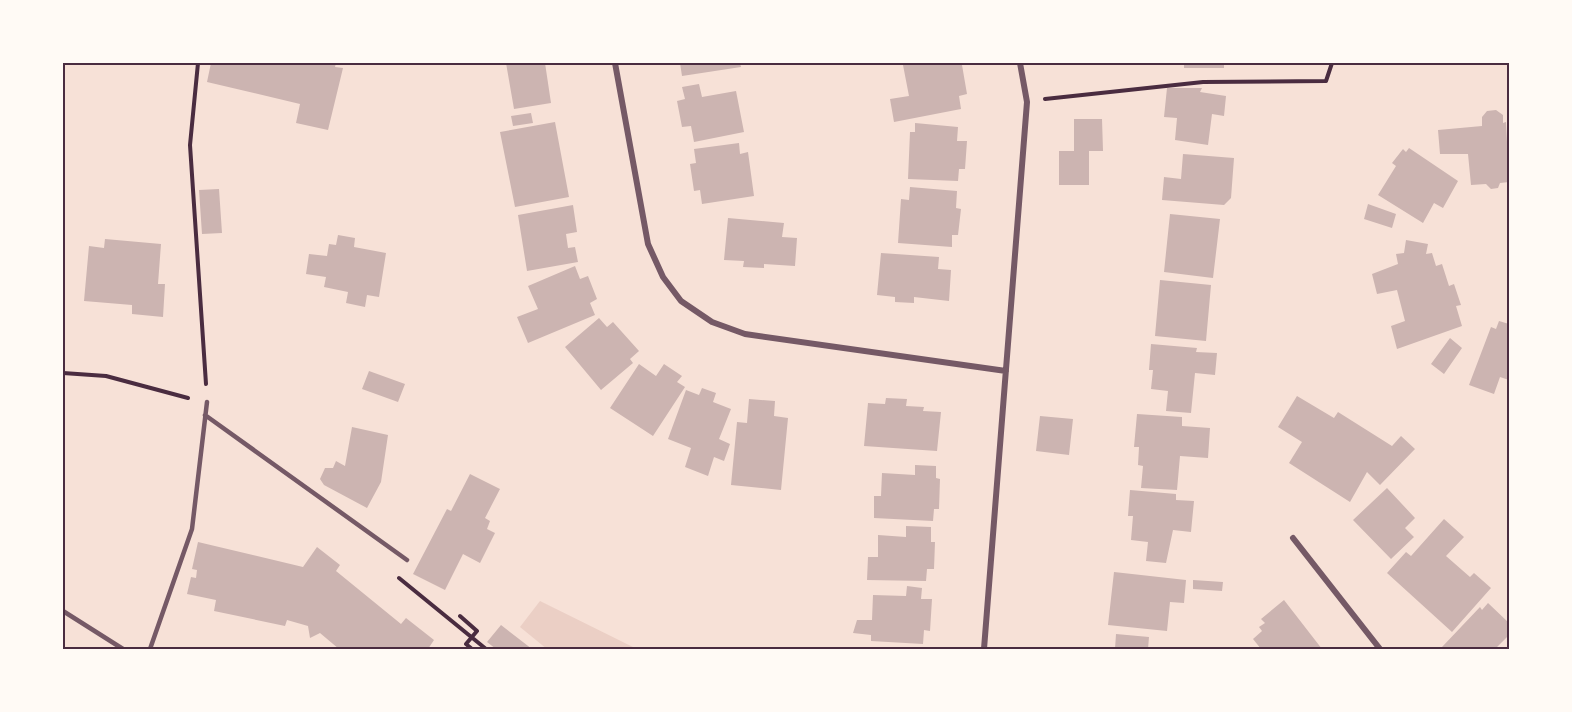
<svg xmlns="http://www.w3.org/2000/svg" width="1572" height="712" font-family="Barlow,sans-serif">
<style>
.green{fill:#ebcfc5}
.building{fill:#ccb4b1}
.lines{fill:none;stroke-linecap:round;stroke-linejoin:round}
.path{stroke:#4a2c40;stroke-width:4}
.service{stroke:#755966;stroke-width:4.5}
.minor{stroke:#755966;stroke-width:6}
.neatline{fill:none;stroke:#4a2c40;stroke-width:2}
</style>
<rect width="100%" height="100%" fill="#f7e1d7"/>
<path class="green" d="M 540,601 L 637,649 L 547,649 L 520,627 Z"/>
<path class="building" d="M 211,63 L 336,63 L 335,67 L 343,68 L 328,130 L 296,123 L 300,104 L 207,82 Z
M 506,63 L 545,63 L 551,103 L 514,109 Z
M 680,63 L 740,63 L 741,67 L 682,76 Z
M 913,63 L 962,65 L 967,94 L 959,96 L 961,109 L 894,122 L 890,99 L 909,96 L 903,65 Z
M 1184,63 L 1224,63 L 1224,68 L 1184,68 Z
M 699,84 L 702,97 L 736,91 L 744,132 L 694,142 L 691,126 L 682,127 L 677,101 L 685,99 L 682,87 Z
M 1167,88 L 1202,88 L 1200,92 L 1226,96 L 1224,116 L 1212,114 L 1208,145 L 1175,140 L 1177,118 L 1164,117 Z
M 1496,110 L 1503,115 L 1503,123 L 1506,122 L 1509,182 L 1500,183 L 1498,188 L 1491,189 L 1486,184 L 1471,185 L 1468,154 L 1440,154 L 1438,130 L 1482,126 L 1482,117 L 1487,111 Z
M 531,113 L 533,123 L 513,126 L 511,116 Z
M 1074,119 L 1102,119 L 1103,151 L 1089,151 L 1089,185 L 1059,185 L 1059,151 L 1074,151 Z
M 555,122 L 569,197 L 515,207 L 500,132 Z
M 915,123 L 958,127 L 957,141 L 967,141 L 965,169 L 959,169 L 958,181 L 908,179 L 910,132 L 915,132 Z
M 739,143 L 740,154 L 748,152 L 754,196 L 702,204 L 700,190 L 694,191 L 690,164 L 696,163 L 694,149 Z
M 1409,148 L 1458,181 L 1443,208 L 1434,203 L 1423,223 L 1378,195 L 1396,166 L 1392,163 L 1403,149 L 1406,152 Z
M 1183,154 L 1234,158 L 1231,198 L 1224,205 L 1162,200 L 1164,177 L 1181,179 Z
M 910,187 L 957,191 L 956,208 L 961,209 L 958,235 L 952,235 L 952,247 L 898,243 L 901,199 L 909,200 Z
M 219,189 L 222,233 L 202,234 L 199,190 Z
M 1368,204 L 1396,214 L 1392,228 L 1364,219 Z
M 573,205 L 577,232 L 566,234 L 568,248 L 575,247 L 578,262 L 527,271 L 518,215 Z
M 1170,214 L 1220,219 L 1213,278 L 1164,272 Z
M 728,218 L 784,223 L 782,237 L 797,238 L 795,266 L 764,264 L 764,268 L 743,267 L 744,261 L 724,260 Z
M 338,235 L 355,238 L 354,247 L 386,253 L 379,297 L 367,295 L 365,307 L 346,303 L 348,292 L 324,287 L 326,277 L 306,274 L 309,254 L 327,256 L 329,244 L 336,245 Z
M 105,239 L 161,244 L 158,284 L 165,284 L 163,317 L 132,314 L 132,305 L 84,301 L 89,246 L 104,248 Z
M 1406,240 L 1428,244 L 1426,254 L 1432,253 L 1436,266 L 1442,264 L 1449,286 L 1454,284 L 1461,305 L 1456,306 L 1462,326 L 1397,349 L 1391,326 L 1405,321 L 1397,290 L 1377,294 L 1372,274 L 1398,264 L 1396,254 L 1404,253 Z
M 881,253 L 939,257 L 938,269 L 951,270 L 949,301 L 914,297 L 914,303 L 895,302 L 895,297 L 877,295 Z
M 575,266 L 580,279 L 588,276 L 597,299 L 590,303 L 595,315 L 528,343 L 517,317 L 538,309 L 528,286 Z
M 1160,280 L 1211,285 L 1206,341 L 1155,336 Z
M 599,318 L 607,327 L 613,322 L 639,351 L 630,359 L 633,363 L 601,390 L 565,347 Z
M 1499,321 L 1509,324 L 1509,380 L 1500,377 L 1494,394 L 1469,385 L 1491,327 L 1496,329 Z
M 1450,338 L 1462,348 L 1444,374 L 1431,364 Z
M 1151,344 L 1197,348 L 1196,352 L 1217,353 L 1215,375 L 1195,373 L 1191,413 L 1166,411 L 1168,391 L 1151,389 L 1153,370 L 1149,370 Z
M 639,364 L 656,376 L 664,364 L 682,376 L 677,382 L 685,387 L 653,436 L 610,408 Z
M 369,371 L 405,384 L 398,402 L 362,389 Z
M 702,388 L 716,393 L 713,402 L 731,409 L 719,439 L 730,444 L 724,461 L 714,457 L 708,476 L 685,467 L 691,448 L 668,439 L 686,390 L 699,395 Z
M 1297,396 L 1334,418 L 1338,412 L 1392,446 L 1401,436 L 1415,449 L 1380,485 L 1367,472 L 1350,502 L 1289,463 L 1302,442 L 1278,427 Z
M 886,398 L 907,399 L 906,406 L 924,407 L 923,411 L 941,412 L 937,451 L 864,446 L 868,403 L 885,404 Z
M 749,399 L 775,401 L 774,416 L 788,418 L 781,490 L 731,485 L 737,422 L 747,423 Z
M 1137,414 L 1182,417 L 1182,426 L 1210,428 L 1208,458 L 1180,456 L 1177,490 L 1141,488 L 1143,466 L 1138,465 L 1139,447 L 1134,447 Z
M 1040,416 L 1073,419 L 1069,455 L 1036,451 Z
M 352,427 L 388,435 L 381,482 L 367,508 L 324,485 L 320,479 L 325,468 L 333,468 L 336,461 L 345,466 Z
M 915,465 L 936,466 L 936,478 L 940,479 L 939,509 L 934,509 L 933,521 L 874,518 L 874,496 L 881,496 L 882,473 L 915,475 Z
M 470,474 L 500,489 L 485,518 L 490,521 L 487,529 L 495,533 L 480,563 L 463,554 L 445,590 L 413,574 L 447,509 L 451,511 Z
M 1387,488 L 1415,518 L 1405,528 L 1414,537 L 1391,559 L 1353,520 Z
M 1130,490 L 1176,494 L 1176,500 L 1194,501 L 1191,532 L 1173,530 L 1166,563 L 1146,561 L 1148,542 L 1131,540 L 1133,516 L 1128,516 Z
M 1444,519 L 1464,537 L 1446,556 L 1470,577 L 1474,573 L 1491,588 L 1452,632 L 1387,573 L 1406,552 L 1411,556 Z
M 906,526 L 931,527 L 931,542 L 935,542 L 934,569 L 927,569 L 926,581 L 867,580 L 868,557 L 878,557 L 878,535 L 906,537 Z
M 198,542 L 303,567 L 317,547 L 340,565 L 336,571 L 401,624 L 406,618 L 434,640 L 428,649 L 339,649 L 320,633 L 310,638 L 308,626 L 287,620 L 285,626 L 214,611 L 216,600 L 187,594 L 191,577 L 196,578 L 197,570 L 192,569 Z
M 1114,572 L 1186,580 L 1184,603 L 1170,602 L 1167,631 L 1108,625 Z
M 1193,580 L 1223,582 L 1222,591 L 1193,589 Z
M 907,586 L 922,588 L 921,599 L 932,599 L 930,631 L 924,630 L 923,644 L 871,641 L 871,635 L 853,633 L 857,620 L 872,620 L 873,595 L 906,596 Z
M 1284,600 L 1322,649 L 1261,649 L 1253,639 L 1262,631 L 1259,627 L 1265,623 L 1261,619 Z
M 1488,603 L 1509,623 L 1509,635 L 1495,649 L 1442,647 L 1480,607 L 1482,610 Z
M 501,625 L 532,649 L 496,649 L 487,642 Z
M 1116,634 L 1149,637 L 1148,649 L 1115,649 Z"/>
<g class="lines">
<path class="path" d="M 198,63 L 190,145 L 206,384
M 1045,99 L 1203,82 L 1326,81 L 1332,63
M 63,373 L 106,376 L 188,398
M 399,578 L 486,649
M 460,616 L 477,631 L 466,644 L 472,649"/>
<path class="service" d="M 205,415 L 407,560
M 63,611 L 123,649
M 150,649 L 192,529 L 207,402"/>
<path class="minor" d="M 615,63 L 648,244 L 663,277 L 681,301 L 712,322 L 745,334 L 1006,371
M 1293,538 L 1380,649
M 984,649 L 1027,102 L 1020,63"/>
</g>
<rect width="1572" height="712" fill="none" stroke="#fffaf5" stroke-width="129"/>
<rect x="64" y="64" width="1444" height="584" class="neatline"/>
</svg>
